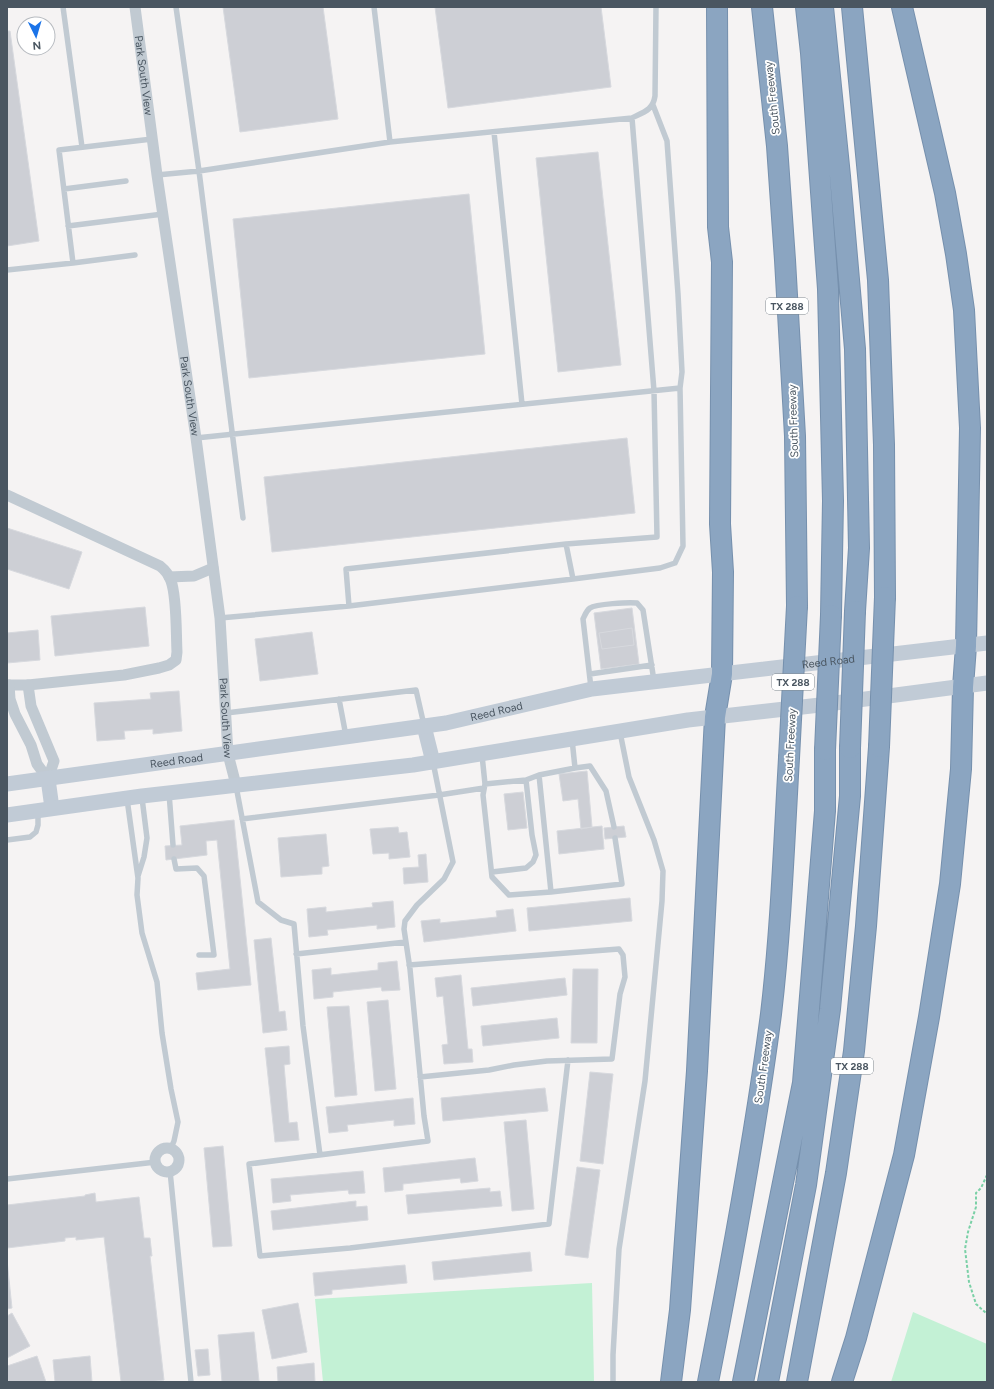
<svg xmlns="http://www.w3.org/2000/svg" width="994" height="1389" font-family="Figtree,sans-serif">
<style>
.green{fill:#c3f1d5}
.building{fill:#cdcfd5;stroke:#d7d9de}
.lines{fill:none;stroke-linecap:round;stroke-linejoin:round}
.highway-casing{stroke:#7690ad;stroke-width:22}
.path{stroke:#7ad0a6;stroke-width:2;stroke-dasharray:3 2;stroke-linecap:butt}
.lane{stroke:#c1cad2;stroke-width:5.5}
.street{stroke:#c1cad2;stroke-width:11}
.secondary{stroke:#c1cbd6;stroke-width:15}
.highway{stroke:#8ba5c1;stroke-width:20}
.highway-bridge-casing{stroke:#7690ad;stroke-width:22;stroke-linecap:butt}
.highway-bridge{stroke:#8ba5c1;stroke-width:20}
.labels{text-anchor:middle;stroke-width:3.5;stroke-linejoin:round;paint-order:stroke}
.shield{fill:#fff;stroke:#808990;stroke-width:1}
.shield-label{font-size:10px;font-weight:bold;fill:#4a5661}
.street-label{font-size:11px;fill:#4a5661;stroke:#fff}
</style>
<rect width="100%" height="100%" fill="#f5f3f3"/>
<path class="green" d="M 592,1283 L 594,1382 L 323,1382 L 315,1299 Z
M 913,1312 L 987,1344 L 987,1382 L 891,1382 Z"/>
<path class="building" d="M 223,7 L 323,7 L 338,119 L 240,132 Z
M 435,7 L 601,7 L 611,87 L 448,108 Z
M 7,31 L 10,31 L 39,241 L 7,246 Z
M 598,152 L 621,365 L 558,372 L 536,158 Z
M 469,194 L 485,354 L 249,378 L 233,219 Z
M 627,438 L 635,513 L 272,552 L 264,477 Z
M 7,528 L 82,552 L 69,589 L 7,569 Z
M 145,607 L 149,646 L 55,656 L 51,616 Z
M 632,608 L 639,664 L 601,669 L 594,613 Z
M 632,628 L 634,645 L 602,649 L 599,633 Z
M 38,630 L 40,660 L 7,663 L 7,633 Z
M 312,632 L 318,674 L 260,681 L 255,639 Z
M 179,691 L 182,731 L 153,734 L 153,729 L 124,731 L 125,739 L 97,741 L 94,703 L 151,699 L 150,693 Z
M 587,771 L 592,827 L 581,829 L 578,799 L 563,801 L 559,774 Z
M 523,792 L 527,828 L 508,830 L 504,794 Z
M 234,820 L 251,985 L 198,990 L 196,973 L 230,969 L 217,840 L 206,841 L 207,855 L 166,860 L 165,846 L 182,845 L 180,826 Z
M 602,826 L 604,849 L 559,854 L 557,831 Z
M 624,826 L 626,837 L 605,839 L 604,828 Z
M 398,827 L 399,833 L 407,832 L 410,857 L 389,859 L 389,853 L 373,854 L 370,829 Z
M 326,834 L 329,866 L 322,867 L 322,874 L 281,877 L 278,838 Z
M 426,854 L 428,882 L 404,884 L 403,868 L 419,867 L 418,855 Z
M 630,898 L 632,921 L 529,931 L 527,908 Z
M 393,901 L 395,927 L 377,929 L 377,925 L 327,930 L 328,935 L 309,937 L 307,909 L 326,907 L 326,912 L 373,907 L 372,903 Z
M 513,909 L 516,931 L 424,942 L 421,921 L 440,919 L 440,923 L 497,917 L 496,911 Z
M 271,938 L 279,1012 L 285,1011 L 287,1030 L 263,1033 L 254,940 Z
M 397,961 L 400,990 L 382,991 L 381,987 L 333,992 L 333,997 L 314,999 L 312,970 L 331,968 L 331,975 L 378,970 L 378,963 Z
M 573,969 L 598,969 L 597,1043 L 571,1043 Z
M 461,975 L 468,1049 L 472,1049 L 473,1062 L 444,1064 L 442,1045 L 448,1044 L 443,996 L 437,997 L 435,978 Z
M 565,978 L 567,995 L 473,1006 L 471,988 Z
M 388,1000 L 396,1089 L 375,1091 L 367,1002 Z
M 349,1006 L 357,1095 L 335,1097 L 327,1007 Z
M 557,1018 L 559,1038 L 483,1046 L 481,1026 Z
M 289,1046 L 290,1064 L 284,1065 L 289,1123 L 297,1122 L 299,1140 L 275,1142 L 265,1048 Z
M 590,1072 L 613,1074 L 603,1164 L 580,1161 Z
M 545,1088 L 548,1111 L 443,1121 L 441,1098 Z
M 413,1098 L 415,1124 L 394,1126 L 394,1120 L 347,1125 L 348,1131 L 329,1133 L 326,1107 Z
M 526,1120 L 534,1209 L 512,1211 L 504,1122 Z
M 223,1146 L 232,1246 L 213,1247 L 204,1148 Z
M 475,1158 L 478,1181 L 461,1183 L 460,1178 L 403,1184 L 403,1190 L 385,1192 L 383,1168 Z
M 577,1167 L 600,1170 L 588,1258 L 565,1255 Z
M 363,1171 L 365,1193 L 349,1194 L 348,1190 L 290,1195 L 291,1201 L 273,1203 L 271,1179 Z
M 490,1188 L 490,1192 L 500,1191 L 502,1206 L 408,1214 L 406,1195 Z
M 95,1193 L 96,1202 L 139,1197 L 144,1238 L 150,1238 L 152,1256 L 150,1256 L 164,1380 L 150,1382 L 121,1382 L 104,1237 L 76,1240 L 76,1237 L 65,1238 L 65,1241 L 7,1248 L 7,1205 L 85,1196 L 85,1195 Z
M 356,1201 L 356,1207 L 367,1206 L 368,1220 L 273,1230 L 271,1211 Z
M 530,1252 L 532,1271 L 434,1280 L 432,1262 Z
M 7,1260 L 12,1308 L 7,1309 Z
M 405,1265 L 407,1283 L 332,1290 L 332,1294 L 315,1296 L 313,1273 Z
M 298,1303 L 307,1352 L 272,1359 L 262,1310 Z
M 12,1313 L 30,1346 L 7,1358 L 7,1316 Z
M 254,1332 L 259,1381 L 222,1382 L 218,1335 Z
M 208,1349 L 210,1375 L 198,1376 L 195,1350 Z
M 37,1356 L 46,1382 L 8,1382 L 7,1366 Z
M 90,1356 L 92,1382 L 55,1382 L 53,1360 Z
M 314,1363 L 315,1382 L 278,1382 L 277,1367 Z"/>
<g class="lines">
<g class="highway-casing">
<path id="highway" d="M 762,7 L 777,146 L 785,260 L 795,436 L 797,606
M 806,7 L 811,53 L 828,289 L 833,501 L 831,615
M 823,7 L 840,176 L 855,349 L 859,548 L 855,611
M 852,7 L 878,280 L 884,445 L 885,597
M 671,1382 L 680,1310 L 697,1071 L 715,717 L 722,674 L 723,572 L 720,524 L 722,262 L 718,227 L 717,7
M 708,1382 C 732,1260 755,1137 771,1014 C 781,929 784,844 789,758
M 743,1382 L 803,1083 L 825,811 L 825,750
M 768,1382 L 806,1185 L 830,1009 L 850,796 L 850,748
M 797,1382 L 836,1173 L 854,1051 L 866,926 L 879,747
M 842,1382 L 856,1338 L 904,1155 L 929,1017 L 950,884 L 961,769 L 963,687 L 966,646 L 970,428 L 964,310 L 956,254 L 945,193 L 902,7"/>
</g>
<path class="path" d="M 987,1175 L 981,1188 L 976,1193 L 976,1207 L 968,1232 L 965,1249 L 969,1282 L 976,1304 L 987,1314"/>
<path class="lane" d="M 63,7 L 82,147
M 176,7 L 199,171 L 243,518
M 374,7 L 390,142
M 494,132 L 522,404
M 157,175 L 199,171 L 390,142 L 632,118 C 644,112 653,110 655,96 L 656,7
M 64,189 L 126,181
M 68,226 L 163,214
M 73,263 L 135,255
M 7,270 L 73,263 L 59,150 L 152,139
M 196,438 L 680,388
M 566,544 L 657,537 L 654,391 L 632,118
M 349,606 L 346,569 L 566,544 L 573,579
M 220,618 L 349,606 L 573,579 L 660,568 L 675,563 L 683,546 L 680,388 L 682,372 L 678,294 L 667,141 L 653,105
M 590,674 L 652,665
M 591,688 L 583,619 C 585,615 586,611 590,608 C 596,604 629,602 637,603 L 643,610 L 654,681
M 339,699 L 346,736
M 226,713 L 416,690 L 424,725
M 482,755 L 485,784 L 526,780 L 539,775 L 575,768 L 572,739
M 433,762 L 453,862 L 444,879 L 417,905 L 405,921 L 404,929 L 410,969 L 424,1116 L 428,1141 L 249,1164 L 260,1256 L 350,1248 L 549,1224 L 568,1060
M 575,768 L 590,766 L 606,791 L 614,827
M 539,775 L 551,892 L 622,884 L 615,838
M 485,784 L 483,795 L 492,877 L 509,895 L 551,892
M 236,786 L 258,902 L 281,920 L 294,924 L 303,1026 L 320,1155
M 169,793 L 173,845
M 127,799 L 138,878 L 137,895 L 142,933 L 157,982 L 162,1033 L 171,1089 L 178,1122 L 174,1141 L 171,1148
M 242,819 L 439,795 L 484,788
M 7,840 L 30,837 L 36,832 L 38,825 L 38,811
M 174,859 L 176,869 L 197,868 L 204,876 L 214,955 L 199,955
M 492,872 L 526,868 L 533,862 L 536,855 L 532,835 L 526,780
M 138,876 L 144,857 L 147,838 L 142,798
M 296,954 L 406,942
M 409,965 L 619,949 L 623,955 L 625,977 L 620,994 L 612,1059 L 547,1061 L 514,1065 L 489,1070 L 420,1077
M 170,1171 L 191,1382
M 7,1179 L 156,1162
M 613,1382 L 613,1355 L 619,1249 L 645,1081 L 662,901 L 663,871 L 654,840 L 629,777 L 620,732"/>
<g class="street">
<path id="s1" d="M 135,7 L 157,175 L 196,438 L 220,618 L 228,754 L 236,785"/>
<path d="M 7,495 L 160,566 C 165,570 169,575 171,581 C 177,597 176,634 177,652 L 176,660 L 169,665 L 159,668 L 124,675 L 28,685 L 7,685"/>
<path d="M 169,577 L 194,576 L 213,568"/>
<path d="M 9,685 L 10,699 L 15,714 L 31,745 L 37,764 L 48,779"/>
<path d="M 28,685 L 31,706 L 54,761 L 48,779"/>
<circle cx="167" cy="1160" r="12"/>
</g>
<g class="secondary">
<path d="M 424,726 L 433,762"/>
<path d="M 48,779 L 52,808"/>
<path id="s2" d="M 7,784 L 446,723 L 592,689 L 987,643"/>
<path d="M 7,815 L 142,796 L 413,765 L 688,720 L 820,705 L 987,683"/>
</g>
<use href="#highway" class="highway"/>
<g class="highway-bridge-casing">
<path id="highway-bridge" d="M 879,747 L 885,597
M 850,748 L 855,611
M 825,750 L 831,615
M 789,758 L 797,606"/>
</g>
<use href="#highway-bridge" class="highway-bridge"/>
</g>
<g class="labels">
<g class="shield">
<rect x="766" y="298" width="42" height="16" rx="3"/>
<rect x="772" y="674" width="42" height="16" rx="3"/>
<rect x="831" y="1058" width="42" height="16" rx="3"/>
</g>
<g class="shield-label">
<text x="787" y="310">TX 288</text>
<text x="793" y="686">TX 288</text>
<text x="852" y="1070">TX 288</text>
</g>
<g class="street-label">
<text dy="4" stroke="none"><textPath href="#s1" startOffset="69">Park South View</textPath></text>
<text transform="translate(772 98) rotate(-96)" y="4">South Freeway</text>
<text dy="4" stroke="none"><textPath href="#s1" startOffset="393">Park South View</textPath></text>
<text transform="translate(793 421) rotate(-92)" y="4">South Freeway</text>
<text dy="4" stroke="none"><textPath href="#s2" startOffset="831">Reed Road</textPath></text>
<text dy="4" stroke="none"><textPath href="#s2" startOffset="495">Reed Road</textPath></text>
<text dy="4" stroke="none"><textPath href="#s1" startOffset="717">Park South View</textPath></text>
<text transform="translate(790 745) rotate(-87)" y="4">South Freeway</text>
<text dy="4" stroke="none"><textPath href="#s2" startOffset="171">Reed Road</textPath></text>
<text transform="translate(763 1067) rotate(-82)" y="4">South Freeway</text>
</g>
</g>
<rect width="994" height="1389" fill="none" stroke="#4a5661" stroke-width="16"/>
<g transform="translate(36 36) rotate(175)"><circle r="19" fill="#ffffff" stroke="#b7bbc0"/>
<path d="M0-3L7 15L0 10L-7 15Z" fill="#1a73e8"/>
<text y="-6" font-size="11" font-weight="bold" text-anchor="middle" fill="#4a5661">N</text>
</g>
</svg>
